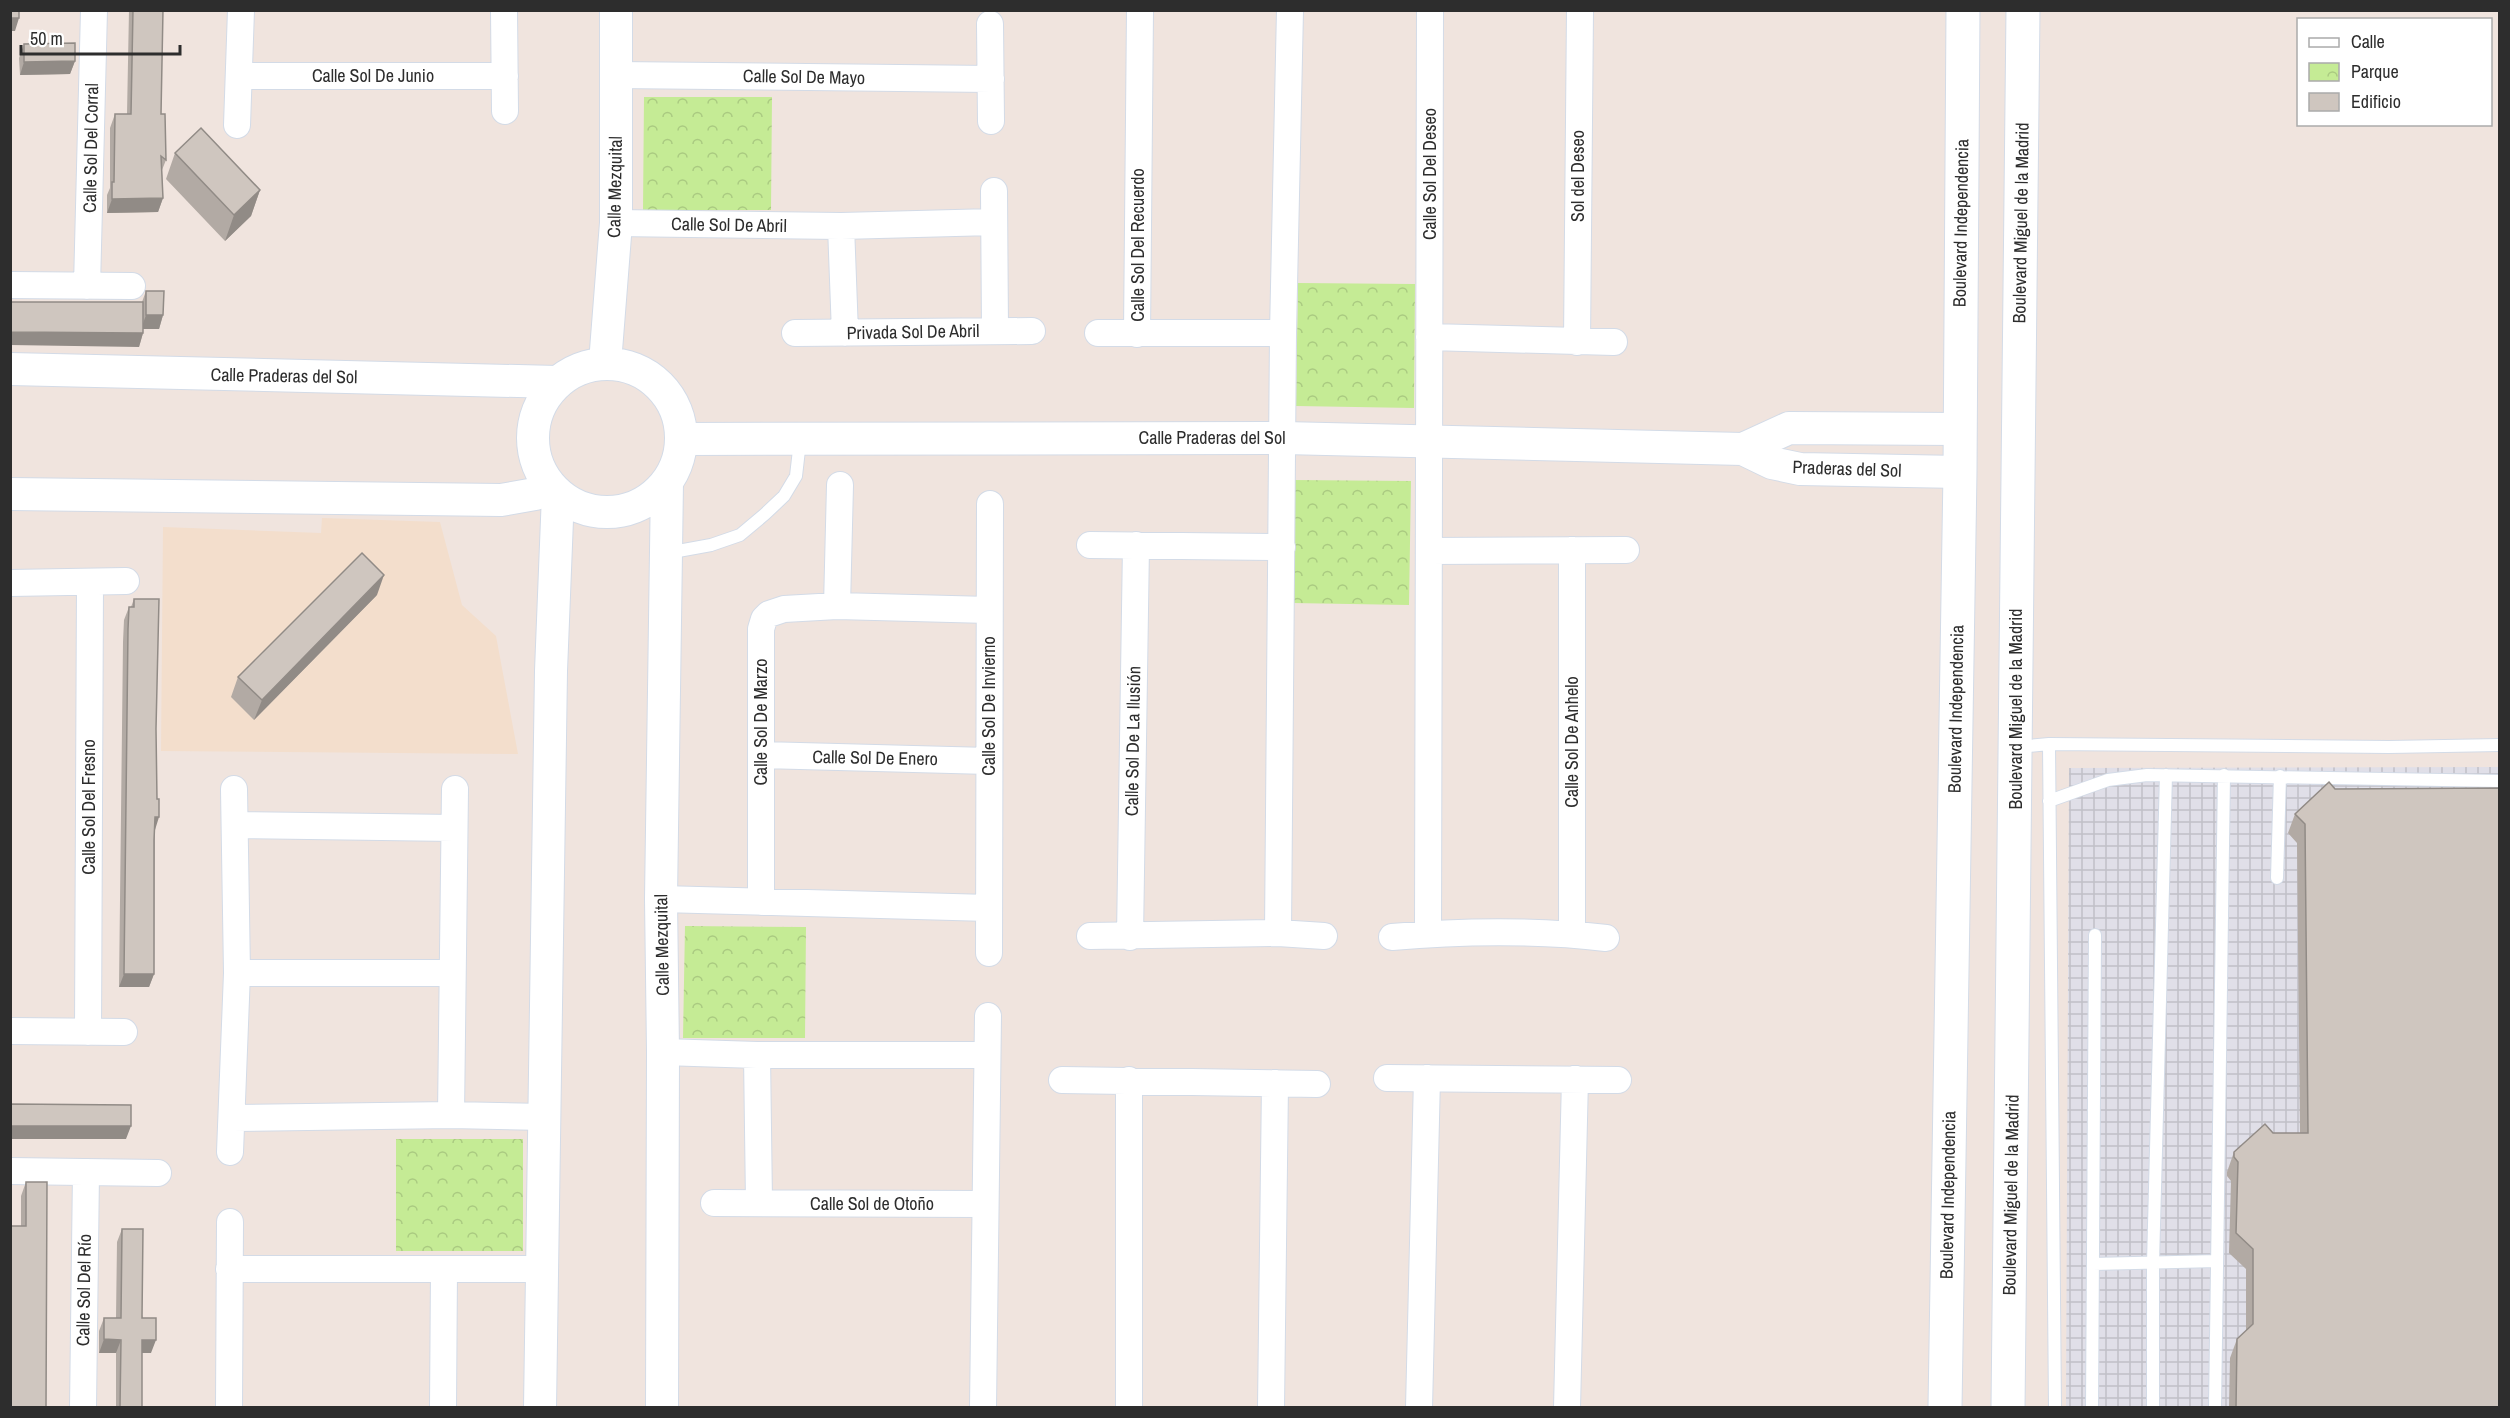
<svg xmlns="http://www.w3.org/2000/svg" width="2510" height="1418" font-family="'Archivo Narrow',sans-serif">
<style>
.industrial{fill:url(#industrial-grid)}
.education{fill:#f3decc}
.park{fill:url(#park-crowns)}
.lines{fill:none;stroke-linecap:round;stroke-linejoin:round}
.service-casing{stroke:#d3dbe7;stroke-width:14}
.minor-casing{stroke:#d3dbe7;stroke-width:28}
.tertiary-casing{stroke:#d3dbe7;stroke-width:34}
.secondary-casing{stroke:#d3dbe7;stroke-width:35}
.service{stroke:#fff;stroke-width:12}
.minor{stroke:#fff;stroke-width:26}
.tertiary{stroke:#fff;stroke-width:32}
.secondary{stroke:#fff;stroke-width:33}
.wall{fill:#b2aaa4}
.shaded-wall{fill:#918b86}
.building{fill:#cfc6bf;stroke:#918b86;stroke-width:1.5}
.labels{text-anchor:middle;stroke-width:4.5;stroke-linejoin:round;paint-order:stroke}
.street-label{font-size:18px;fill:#2d2d2d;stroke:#fff}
</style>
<defs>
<pattern id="industrial-grid" width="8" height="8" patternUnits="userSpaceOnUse" patternTransform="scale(1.5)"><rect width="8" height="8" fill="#e0dfe8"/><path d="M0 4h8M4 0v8" fill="none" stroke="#c0c0c7"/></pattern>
<pattern id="park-crowns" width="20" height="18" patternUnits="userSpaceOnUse" patternTransform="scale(1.5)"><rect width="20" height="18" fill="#c5eb95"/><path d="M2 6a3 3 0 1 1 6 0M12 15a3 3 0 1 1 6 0" fill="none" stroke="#aaca81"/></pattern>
</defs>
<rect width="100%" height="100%" fill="#f0e4de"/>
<path class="industrial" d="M 2499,767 L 2499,1407 L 2066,1408 L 2069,768 Z"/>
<path class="education" d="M 322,518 L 440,522 L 462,605 L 496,636 L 518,754 L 161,751 L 163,527 L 321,533 Z"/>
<path class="park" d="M 644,97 L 772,97 L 771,210 L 643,210 Z
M 1298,283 L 1415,284 L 1414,408 L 1296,406 Z
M 1293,480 L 1411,481 L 1409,605 L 1291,603 Z
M 685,926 L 806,927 L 805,1038 L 683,1038 Z
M 396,1139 L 523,1139 L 523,1251 L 396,1251 Z"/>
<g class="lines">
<g class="service-casing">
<path id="service" d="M 667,553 L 711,545 L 740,535 L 765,514 L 784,496 L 796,476 L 800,441
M 2049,744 L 2055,1408
M 2018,747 L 2049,744 L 2389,747 L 2500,745
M 2049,801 L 2108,780 L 2147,775 L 2500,781
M 2277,878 L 2280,776
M 2093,1264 L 2217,1261
M 2092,1408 L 2095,935
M 2153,1408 L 2153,1263 L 2166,775
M 2215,1408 L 2224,775"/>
</g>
<g class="minor-casing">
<path id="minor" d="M 504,10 L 505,111
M 990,24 L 991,121
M 616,75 L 991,79
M 240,76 L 505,76
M 237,125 L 241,10
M 994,191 L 995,331
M 616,223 L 841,226 L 993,222
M 841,226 L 845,333
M 10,285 L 132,286
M 87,286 L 94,10
M 795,333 L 1032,331
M 1098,333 L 1283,333
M 1137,334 L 1140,10
M 1429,337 L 1614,342
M 1577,342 L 1580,10
M 1090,545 L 1282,547
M 1429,551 L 1626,550
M 10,583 L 126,581
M 837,606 L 840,485
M 761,755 L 989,761
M 236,825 L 454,828
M 661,899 L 989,908
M 761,902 L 761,629 L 764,619 L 769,614 L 784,609 L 837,606 L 989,610
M 1278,933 L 1283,333 L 1290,10
M 1428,934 L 1430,10
M 1572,934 L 1572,550
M 1090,936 L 1278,933 L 1324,936
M 1130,937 L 1136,545
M 1392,937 C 1459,931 1539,930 1606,938
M 989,953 L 990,504
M 237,973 L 452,973
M 10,1031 L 124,1032
M 88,1032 L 90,583
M 663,1052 L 757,1055 L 986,1055
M 757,1055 L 759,1203
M 1387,1078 L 1618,1080
M 1062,1080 L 1317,1084
M 451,1115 L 455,789
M 233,1118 L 451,1115 L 544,1117
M 230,1152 L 237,973 L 234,789
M 10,1171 L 158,1173
M 714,1203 L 985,1204
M 229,1269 L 542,1269
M 83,1408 L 86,1172
M 229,1408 L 230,1222
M 443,1408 L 444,1269
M 983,1408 L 988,1016
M 1129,1408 L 1129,1080
M 1271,1408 L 1275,1083
M 1419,1408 L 1427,1078
M 1567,1408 L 1575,1079"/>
</g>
<g class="tertiary-casing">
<path id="tertiary" d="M 605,363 L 616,223 L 616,10
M533 438a74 74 0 1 1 148 0a74 74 0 1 1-148 0Z
M 10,369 L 557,382
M 682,439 L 1284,438 L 1743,449 L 1772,463 L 1800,469 L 1960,472
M 1743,449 L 1789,428 L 1959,429
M 10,494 L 501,500 L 535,494 L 551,488
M 540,1408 L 551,671 L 558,494
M 662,1408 L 663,1052 L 661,899 L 667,482"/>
</g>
<g class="secondary-casing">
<path id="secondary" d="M 1945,1408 L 1960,472 L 1963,10
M 2008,1408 L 2023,10"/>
</g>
<use href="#service" class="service"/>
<use href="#minor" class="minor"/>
<use href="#tertiary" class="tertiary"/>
<use href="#secondary" class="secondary"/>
</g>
<path class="wall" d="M 129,10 L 163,10 L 161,114 L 166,160 L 162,170 L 163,198 L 158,212 L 107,213 L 107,195 L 110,188 L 110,128 L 115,114 L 127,114 Z
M 24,44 L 75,61 L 70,74 L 20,75 L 19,58 Z
M 175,153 L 260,190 L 251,216 L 225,241 L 166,179 Z
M 146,291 L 163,315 L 159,329 L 143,329 L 143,333 L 139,347 L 142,302 Z
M 377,595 L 254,720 L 231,697 L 238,677 Z
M 134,599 L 155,830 L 154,974 L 149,987 L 119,987 L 123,642 L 124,620 L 129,607 L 131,607 Z
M 2329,782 L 2499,1407 L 2229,1407 L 2230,1358 L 2237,1339 L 2246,1331 L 2246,1269 L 2229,1253 L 2231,1181 L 2227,1176 L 2227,1172 L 2234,1152 L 2273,1133 L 2300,1133 L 2297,843 L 2288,833 L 2295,814 Z
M 26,1182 L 46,1407 L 21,1226 L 21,1196 Z
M 122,1229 L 151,1353 L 142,1353 L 142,1407 L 116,1407 L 116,1353 L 99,1353 L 99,1331 L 104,1318 L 116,1318 L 117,1242 Z"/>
<path class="shaded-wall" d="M 10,18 L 19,18 L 15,31 L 10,31 Z
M 75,61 L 70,74 L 20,75 L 24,62 Z
M 260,190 L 251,216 L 225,241 L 234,215 Z
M 163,198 L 158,212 L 107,213 L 112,199 Z
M 146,315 L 163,315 L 159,329 L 141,329 Z
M 10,332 L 143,333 L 139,347 L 10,345 Z
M 384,575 L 377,595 L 254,720 L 262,700 Z
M 155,817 L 159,817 L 155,830 L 150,831 Z
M 124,974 L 154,974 L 149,987 L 119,987 Z
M 10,1126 L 131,1126 L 126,1139 L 10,1139 Z
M 104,1339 L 121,1340 L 116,1353 L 99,1353 Z
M 142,1340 L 156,1340 L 151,1353 L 138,1353 Z"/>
<path class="building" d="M 10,10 L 19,10 L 19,18 L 10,18 Z
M 133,10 L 163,10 L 161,114 L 165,114 L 166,160 L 161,156 L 163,198 L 112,199 L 112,182 L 114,182 L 115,114 L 131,114 Z
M 75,43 L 75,61 L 24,62 L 24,44 Z
M 201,128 L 260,190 L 234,215 L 175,153 Z
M 146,291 L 164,291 L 163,315 L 146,315 Z
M 10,302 L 143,302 L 143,333 L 10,332 Z
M 362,553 L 384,575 L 262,700 L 238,677 Z
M 134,599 L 159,599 L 156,729 L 157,799 L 159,799 L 159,817 L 155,817 L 154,840 L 154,974 L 124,974 L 128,629 L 129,607 L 134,607 Z
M 2329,782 L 2335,789 L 2499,788 L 2499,1407 L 2236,1407 L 2237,1339 L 2253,1324 L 2253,1249 L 2236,1233 L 2238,1162 L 2234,1157 L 2234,1152 L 2265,1124 L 2273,1133 L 2308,1133 L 2305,824 L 2295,814 Z
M 10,1104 L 131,1105 L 131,1126 L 10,1126 Z
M 26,1182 L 47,1182 L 46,1407 L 10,1407 L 10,1226 L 26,1226 Z
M 122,1229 L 143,1229 L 142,1318 L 156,1318 L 156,1340 L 142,1340 L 142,1407 L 120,1407 L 121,1340 L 104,1339 L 104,1318 L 121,1318 Z"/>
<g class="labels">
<g class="street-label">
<text x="373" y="82">Calle Sol De Junio</text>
<text transform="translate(804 77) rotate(1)" y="6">Calle Sol De Mayo</text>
<text transform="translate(91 148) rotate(-89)" y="6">Calle Sol Del Corral</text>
<text transform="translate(1430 174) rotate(-90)" y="6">Calle Sol Del Deseo</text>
<text transform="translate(1578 176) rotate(-90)" y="6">Sol del Deseo</text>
<text transform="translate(615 187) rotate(-89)" y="6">Calle Mezquital</text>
<text transform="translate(1961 223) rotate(-89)" y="6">Boulevard Independencia</text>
<text transform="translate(2021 223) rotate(-89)" y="6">Boulevard Miguel de la Madrid</text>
<text transform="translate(729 225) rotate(1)" y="6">Calle Sol De Abril</text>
<text transform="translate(1138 245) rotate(-90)" y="6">Calle Sol Del Recuerdo</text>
<text transform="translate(913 332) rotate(-1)" y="6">Privada Sol De Abril</text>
<text transform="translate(284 376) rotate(1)" y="6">Calle Praderas del Sol</text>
<text x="1212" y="444">Calle Praderas del Sol</text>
<text transform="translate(1847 469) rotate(2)" y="6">Praderas del Sol</text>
<text transform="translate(989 706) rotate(-90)" y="6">Calle Sol De Invierno</text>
<text transform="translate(1956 709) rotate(-89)" y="6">Boulevard Independencia</text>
<text transform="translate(2016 709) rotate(-90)" y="6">Boulevard Miguel de la Madrid</text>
<text transform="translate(761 722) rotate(-90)" y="6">Calle Sol De Marzo</text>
<text transform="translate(1133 741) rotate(-89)" y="6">Calle Sol De La Ilusión</text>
<text transform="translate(1572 742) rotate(-90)" y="6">Calle Sol De Anhelo</text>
<text transform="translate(875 758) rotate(1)" y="6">Calle Sol De Enero</text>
<text transform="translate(89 807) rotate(-90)" y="6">Calle Sol Del Fresno</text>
<text transform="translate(662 945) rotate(-91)" y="6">Calle Mezquital</text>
<text transform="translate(1948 1195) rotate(-89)" y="6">Boulevard Independencia</text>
<text transform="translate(2011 1195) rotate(-89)" y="6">Boulevard Miguel de la Madrid</text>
<text x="872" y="1210">Calle Sol de Otoño</text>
<text transform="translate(84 1290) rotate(-89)" y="6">Calle Sol Del Río</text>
</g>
</g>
<rect width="2510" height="1418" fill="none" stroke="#2d2d2d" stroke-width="24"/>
<rect x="2297" y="18" width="195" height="108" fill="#ffffff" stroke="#ababab" stroke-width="1.5"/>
<rect x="2309" y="38" width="30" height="9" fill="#ffffff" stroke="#ababab" stroke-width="1.5"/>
<text x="2351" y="48" font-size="18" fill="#2d2d2d">Calle</text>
<rect x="2309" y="63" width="30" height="18" fill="url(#park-crowns)" stroke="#ababab" stroke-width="1.5"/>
<text x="2351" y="78" font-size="18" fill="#2d2d2d">Parque</text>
<rect x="2309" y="93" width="30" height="18" fill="#cfc6bf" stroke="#ababab" stroke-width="1.5"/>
<text x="2351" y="108" font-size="18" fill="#2d2d2d">Edificio</text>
<path d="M21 45v9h159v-9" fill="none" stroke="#2d2d2d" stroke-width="3"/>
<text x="30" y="45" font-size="18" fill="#2d2d2d" stroke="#ffffff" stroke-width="4.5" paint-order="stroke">50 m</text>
</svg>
